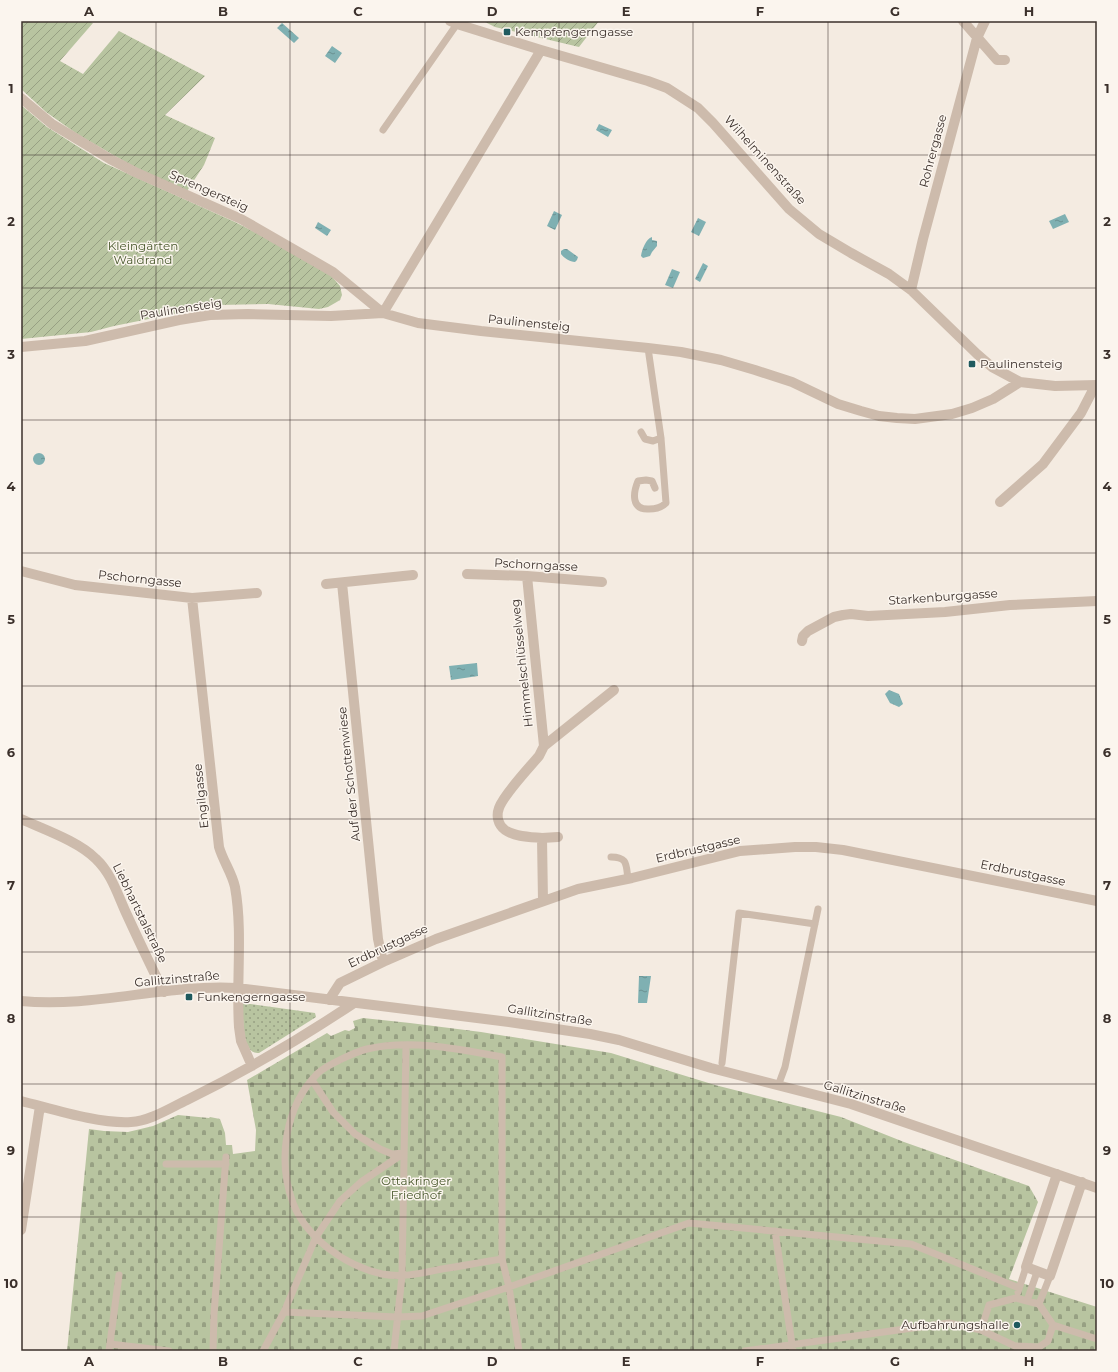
<svg xmlns="http://www.w3.org/2000/svg" width="1118" height="1372" font-family="Montserrat,sans-serif">
<style>
.cemetery{fill:url(#cemetery-stones)}
.park{fill:url(#park-dots)}
.garden{fill:url(#garden-furrows)}
.water{fill:url(#water-ripples)}
.lines{fill:none;stroke-linecap:round;stroke-linejoin:round}
.lane{stroke:#cdbbac;stroke-width:7}
.street{stroke:#cdbbac;stroke-width:10}
.grid{fill:none;stroke:#3b302b;stroke-width:1;stroke-opacity:0.55}
.poi-dot{fill:#1f5a5e;stroke:#fbf5ee;stroke-width:1.5}
.labels{text-anchor:middle;stroke-width:3;stroke-linejoin:round;paint-order:stroke}
.poi-label{font-size:12px;fill:#3b302b;stroke:#fbf5ee;text-anchor:start}
.street-label{font-size:12px;fill:#3b302b;stroke:#fbf5ee}
.park-label{font-size:12px;fill:#4a5a2e;stroke:#fbf5ee}
.neatline{fill:none;stroke:#3b302b;stroke-width:1.5}
.grid-label{font-size:13px;text-anchor:middle;font-weight:bold;fill:#3b302b}
</style>
<defs>
<pattern id="cemetery-stones" width="16" height="16" patternUnits="userSpaceOnUse"><rect width="16" height="16" fill="#b8c4a0"/><path d="M2 7V4a2 2 0 0 1 4 0v3zM10 15v-3a2 2 0 0 1 4 0v3z" fill="#97a083"/></pattern>
<pattern id="park-dots" width="8" height="8" patternUnits="userSpaceOnUse"><rect width="8" height="8" fill="#b8c4a0"/><path d="M2 2h.1M6 6h.1" fill="none" stroke="#97a083" stroke-width="1.8" stroke-linecap="round"/></pattern>
<pattern id="garden-furrows" width="10" height="10" patternUnits="userSpaceOnUse"><rect width="10" height="10" fill="#b8c4a0"/><path d="M-1 1l2-2M0 10L10 0M9 11l2-2" fill="none" stroke="#97a083"/></pattern>
<pattern id="water-ripples" width="26" height="14" patternUnits="userSpaceOnUse"><rect width="26" height="14" fill="#7fb0b2"/><path d="M2 4q2-2 4 0t4 0M15 11q2-2 4 0t4 0" fill="none" stroke="#699091"/></pattern>
</defs>
<rect width="100%" height="100%" fill="#f4ebe1"/>
<path class="cemetery" d="M 363,1018 L 410,1023 L 481,1032 L 611,1053 L 715,1085 L 841,1117 L 904,1142 L 1029,1186 L 1038,1202 L 1009,1279 L 1097,1307 L 1097,1351 L 67,1351 L 89,1129 L 104,1131 L 128,1132 L 153,1126 L 178,1115 L 209,1118 L 210,1117 L 220,1119 L 225,1133 L 226,1145 L 232,1145 L 233,1154 L 255,1151 L 256,1130 L 247,1080 L 327,1033 L 331,1036 L 345,1030 L 349,1031 L 355,1028 L 353,1021 Z"/>
<path class="park" d="M 243,1003 L 315,1013 L 316,1017 L 259,1053 C 241,1055 243,1015 243,1003 Z"/>
<path class="garden" d="M 21,21 L 88,21 L 93,23 L 60,61 L 83,74 L 119,31 L 205,76 L 165,115 L 215,138 L 204,165 L 187,191 L 141,171 L 77,134 L 46,112 L 21,89 Z
M 483,21 L 599,21 L 579,47 L 495,27 Z
M 21,105 L 47,127 L 104,163 L 235,222 L 296,253 L 329,273 L 340,286 L 342,295 L 340,300 L 335,303 L 328,307 L 319,309 L 268,304 L 218,305 L 114,326 L 91,332 L 21,339 Z"/>
<path class="water" d="M 282,23 L 299,38 L 294,43 L 277,28 Z
M 332,46 L 342,53 L 335,63 L 325,56 Z
M 599,124 L 612,130 L 608,137 L 596,130 Z
M 554,211 L 562,215 L 555,230 L 547,226 Z
M 1065,214 L 1069,222 L 1053,229 L 1049,221 Z
M 698,218 L 706,222 L 699,236 L 691,232 Z
M 318,222 L 331,230 L 327,236 L 315,228 Z
M 652,237 L 652,240 L 657,241 L 657,246 L 652,252 L 650,256 L 643,258 L 641,256 C 642,249 646,239 652,237 Z
M 564,249 L 567,249 L 578,257 L 577,260 L 575,262 C 570,262 564,258 561,254 L 561,251 Z
M 703,263 L 708,266 L 700,282 L 695,279 Z
M 672,269 L 680,272 L 673,288 L 665,285 Z
M33 459a6 6 0 1 1 12 0a6 6 0 1 1-12 0Z
M 477,663 L 478,676 L 451,680 L 449,666 Z
M 889,690 L 899,694 L 903,704 L 899,707 L 890,703 L 885,694 Z
M 639,976 L 651,976 L 647,1003 L 638,1003 Z"/>
<g class="lines">
<path class="lane" d="M 383,130 L 457,24
M 648,348 L 661,438 L 666,503 C 661,508 656,509 649,509 C 631,510 633,493 638,481 L 646,480 L 652,481 L 655,488
M 641,432 L 645,439 L 653,441 L 661,438
M 611,857 C 628,857 626,865 628,879
M 722,1063 L 739,913 L 815,924
M 312,1080 L 333,1112 L 355,1134 L 380,1149 L 392,1154 L 404,1153
M 778,1086 L 785,1067 L 818,909
M 166,1164 L 226,1164
M 775,1231 L 793,1351
M 502,1259 C 482,1262 462,1266 442,1269 C 422,1273 403,1278 382,1274 C 346,1266 307,1239 293,1203 C 277,1160 285,1106 318,1073 C 327,1065 355,1052 367,1049 C 411,1039 458,1049 502,1057 L 502,1259 L 509,1287 L 519,1351
M 1018,1292 L 1026,1267
M 1027,1301 L 1037,1272
M 1039,1304 L 1050,1276
M 284,1312 L 397,1317 L 422,1316 L 509,1287 L 689,1223 L 911,1244 L 1019,1288
M 1053,1325 L 1097,1339
M 110,1344 L 169,1351
M 109,1351 L 119,1275
M 213,1351 L 214,1314 L 226,1157
M 263,1351 L 284,1312 L 316,1237 L 340,1201 L 361,1182 L 404,1153
M 394,1351 L 402,1276 L 406,1045
M 745,1351 L 949,1323 L 981,1330 L 1015,1346 L 1039,1347 L 1048,1341 L 1053,1325 L 1039,1304 L 1027,1301 L 1016,1298 L 989,1305 L 981,1330"/>
<path class="street" d="M 450,21 L 457,24 L 541,50 L 648,81 L 667,88 L 698,108 L 713,123 L 789,209 L 819,234 L 851,253 L 889,274 L 911,290 L 977,354 L 992,367 L 1020,382 L 1055,386 L 1097,385
M 963,21 L 997,60 L 1005,60
M 21,98 L 52,124 L 110,159 L 135,172 L 241,219 L 333,272 L 383,313
M 911,290 L 923,239 L 977,38 L 985,21
M 383,313 L 541,50
M 21,347 L 85,341 L 179,320 L 210,315 L 248,314 L 331,316 L 383,313 L 418,323 L 481,331 L 648,348 L 681,352 L 721,360 L 755,370 L 792,382 L 838,404 L 861,411 L 879,416 L 897,418 L 915,419 L 952,414 L 972,408 L 993,399 L 1020,382
M 1000,502 L 1043,464 L 1081,413 L 1095,386
M 21,571 L 75,585 L 192,598 L 257,593
M 467,574 L 527,576 L 602,582
M 527,576 L 544,746
M 342,583 L 378,939 L 383,962
M 326,584 L 413,575
M 192,598 L 219,847 C 223,861 232,873 235,887 C 243,932 236,981 239,1027 L 241,1041 L 252,1066
M 802,641 L 803,636 L 808,631 L 834,617 L 843,615 L 851,614 L 868,616 L 945,612 L 1010,605 L 1097,601
M 21,819 C 45,830 78,841 96,859 C 112,874 118,896 127,915 C 139,941 151,967 164,992
M 542,838 L 558,837
M 543,901 L 542,838 C 531,837 515,837 505,830 C 498,825 496,816 499,808 C 504,794 529,768 539,756 L 544,746 L 614,690
M 329,1000 L 340,983 L 383,962 L 436,939 L 578,889 L 632,878 L 740,851 L 795,847 L 816,847 L 843,850 L 1097,901
M 21,1001 C 94,1008 165,984 237,988 L 509,1022 L 590,1034 L 619,1040 L 711,1068 L 851,1104 L 1097,1188
M 21,1101 C 53,1109 99,1124 131,1122 C 150,1121 170,1108 187,1100 C 244,1072 300,1039 354,1003
M 1057,1174 L 1026,1267 L 1050,1276 L 1082,1182
M 21,1230 L 40,1106"/>
</g>
<path class="grid" d="M 156,21 L 156,1351M 290,21 L 290,1351M 425,21 L 425,1351M 559,21 L 559,1351M 693,21 L 693,1351M 828,21 L 828,1351M 962,21 L 962,1351M 21,155 L 1097,155M 21,288 L 1097,288M 21,420 L 1097,420M 21,553 L 1097,553M 21,686 L 1097,686M 21,819 L 1097,819M 21,952 L 1097,952M 21,1084 L 1097,1084M 21,1217 L 1097,1217"/>
<g class="poi-dot">
<rect x="503" y="28" width="8" height="8" rx="2"/>
<rect x="968" y="360" width="8" height="8" rx="2"/>
<rect x="185" y="993" width="8" height="8" rx="2"/>
<circle cx="1017" cy="1325" r="4"/>
</g>
<g class="labels">
<g class="poi-label">
<text x="515" y="36">Kempfengerngasse</text>
<text x="980" y="368">Paulinensteig</text>
<text x="197" y="1001">Funkengerngasse</text>
<text x="1009" y="1329" text-anchor="end">Aufbahrungshalle</text>
</g>
<g class="street-label">
<text transform="translate(933 151) rotate(-75)" y="4">Rohrergasse</text>
<text transform="translate(765 160) rotate(48)" y="4">Wilhelminenstraße</text>
<text transform="translate(209 191) rotate(24)" y="4">Sprengersteig</text>
<text transform="translate(181 309) rotate(-9)" y="4">Paulinensteig</text>
<text transform="translate(529 323) rotate(6)" y="4">Paulinensteig</text>
<text transform="translate(536 565) rotate(3)" y="4">Pschorngasse</text>
<text transform="translate(140 579) rotate(6)" y="4">Pschorngasse</text>
<text transform="translate(943 597) rotate(-4)" y="4">Starkenburggasse</text>
<text transform="translate(522 663) rotate(-96)" y="4">Himmelschlüsselweg</text>
<text transform="translate(349 774) rotate(-96)" y="4">Auf der Schottenwiese</text>
<text transform="translate(201 796) rotate(-96)" y="4">Engilgasse</text>
<text transform="translate(698 849) rotate(-13)" y="4">Erdbrustgasse</text>
<text transform="translate(1023 873) rotate(12)" y="4">Erdbrustgasse</text>
<text transform="translate(140 913) rotate(64)" y="4">Liebhartstalstraße</text>
<text transform="translate(388 946) rotate(-25)" y="4">Erdbrustgasse</text>
<text transform="translate(177 979) rotate(-5)" y="4">Gallitzinstraße</text>
<text transform="translate(550 1015) rotate(9)" y="4">Gallitzinstraße</text>
<text transform="translate(865 1097) rotate(17)" y="4">Gallitzinstraße</text>
</g>
<g class="park-label">
<text x="143" y="250">Kleingärten<tspan x="143" dy="14">Waldrand</tspan></text>
<text x="416" y="1185">Ottakringer<tspan x="416" dy="14">Friedhof</tspan></text>
</g>
</g>
<rect width="1118" height="1372" fill="none" stroke="#fbf5ee" stroke-width="44"/>
<rect x="22" y="22" width="1074" height="1328" class="neatline"/>
<g class="grid-label">
<text x="89" y="16">A</text>
<text x="223" y="16">B</text>
<text x="358" y="16">C</text>
<text x="492" y="16">D</text>
<text x="626" y="16">E</text>
<text x="760" y="16">F</text>
<text x="895" y="16">G</text>
<text x="1029" y="16">H</text>
<text x="11" y="93">1</text>
<text x="1107" y="93">1</text>
<text x="11" y="226">2</text>
<text x="1107" y="226">2</text>
<text x="11" y="359">3</text>
<text x="1107" y="359">3</text>
<text x="11" y="491">4</text>
<text x="1107" y="491">4</text>
<text x="11" y="624">5</text>
<text x="1107" y="624">5</text>
<text x="11" y="757">6</text>
<text x="1107" y="757">6</text>
<text x="11" y="890">7</text>
<text x="1107" y="890">7</text>
<text x="11" y="1023">8</text>
<text x="1107" y="1023">8</text>
<text x="11" y="1155">9</text>
<text x="1107" y="1155">9</text>
<text x="11" y="1288">10</text>
<text x="1107" y="1288">10</text>
<text x="89" y="1366">A</text>
<text x="223" y="1366">B</text>
<text x="358" y="1366">C</text>
<text x="492" y="1366">D</text>
<text x="626" y="1366">E</text>
<text x="760" y="1366">F</text>
<text x="895" y="1366">G</text>
<text x="1029" y="1366">H</text>
</g>
</svg>
